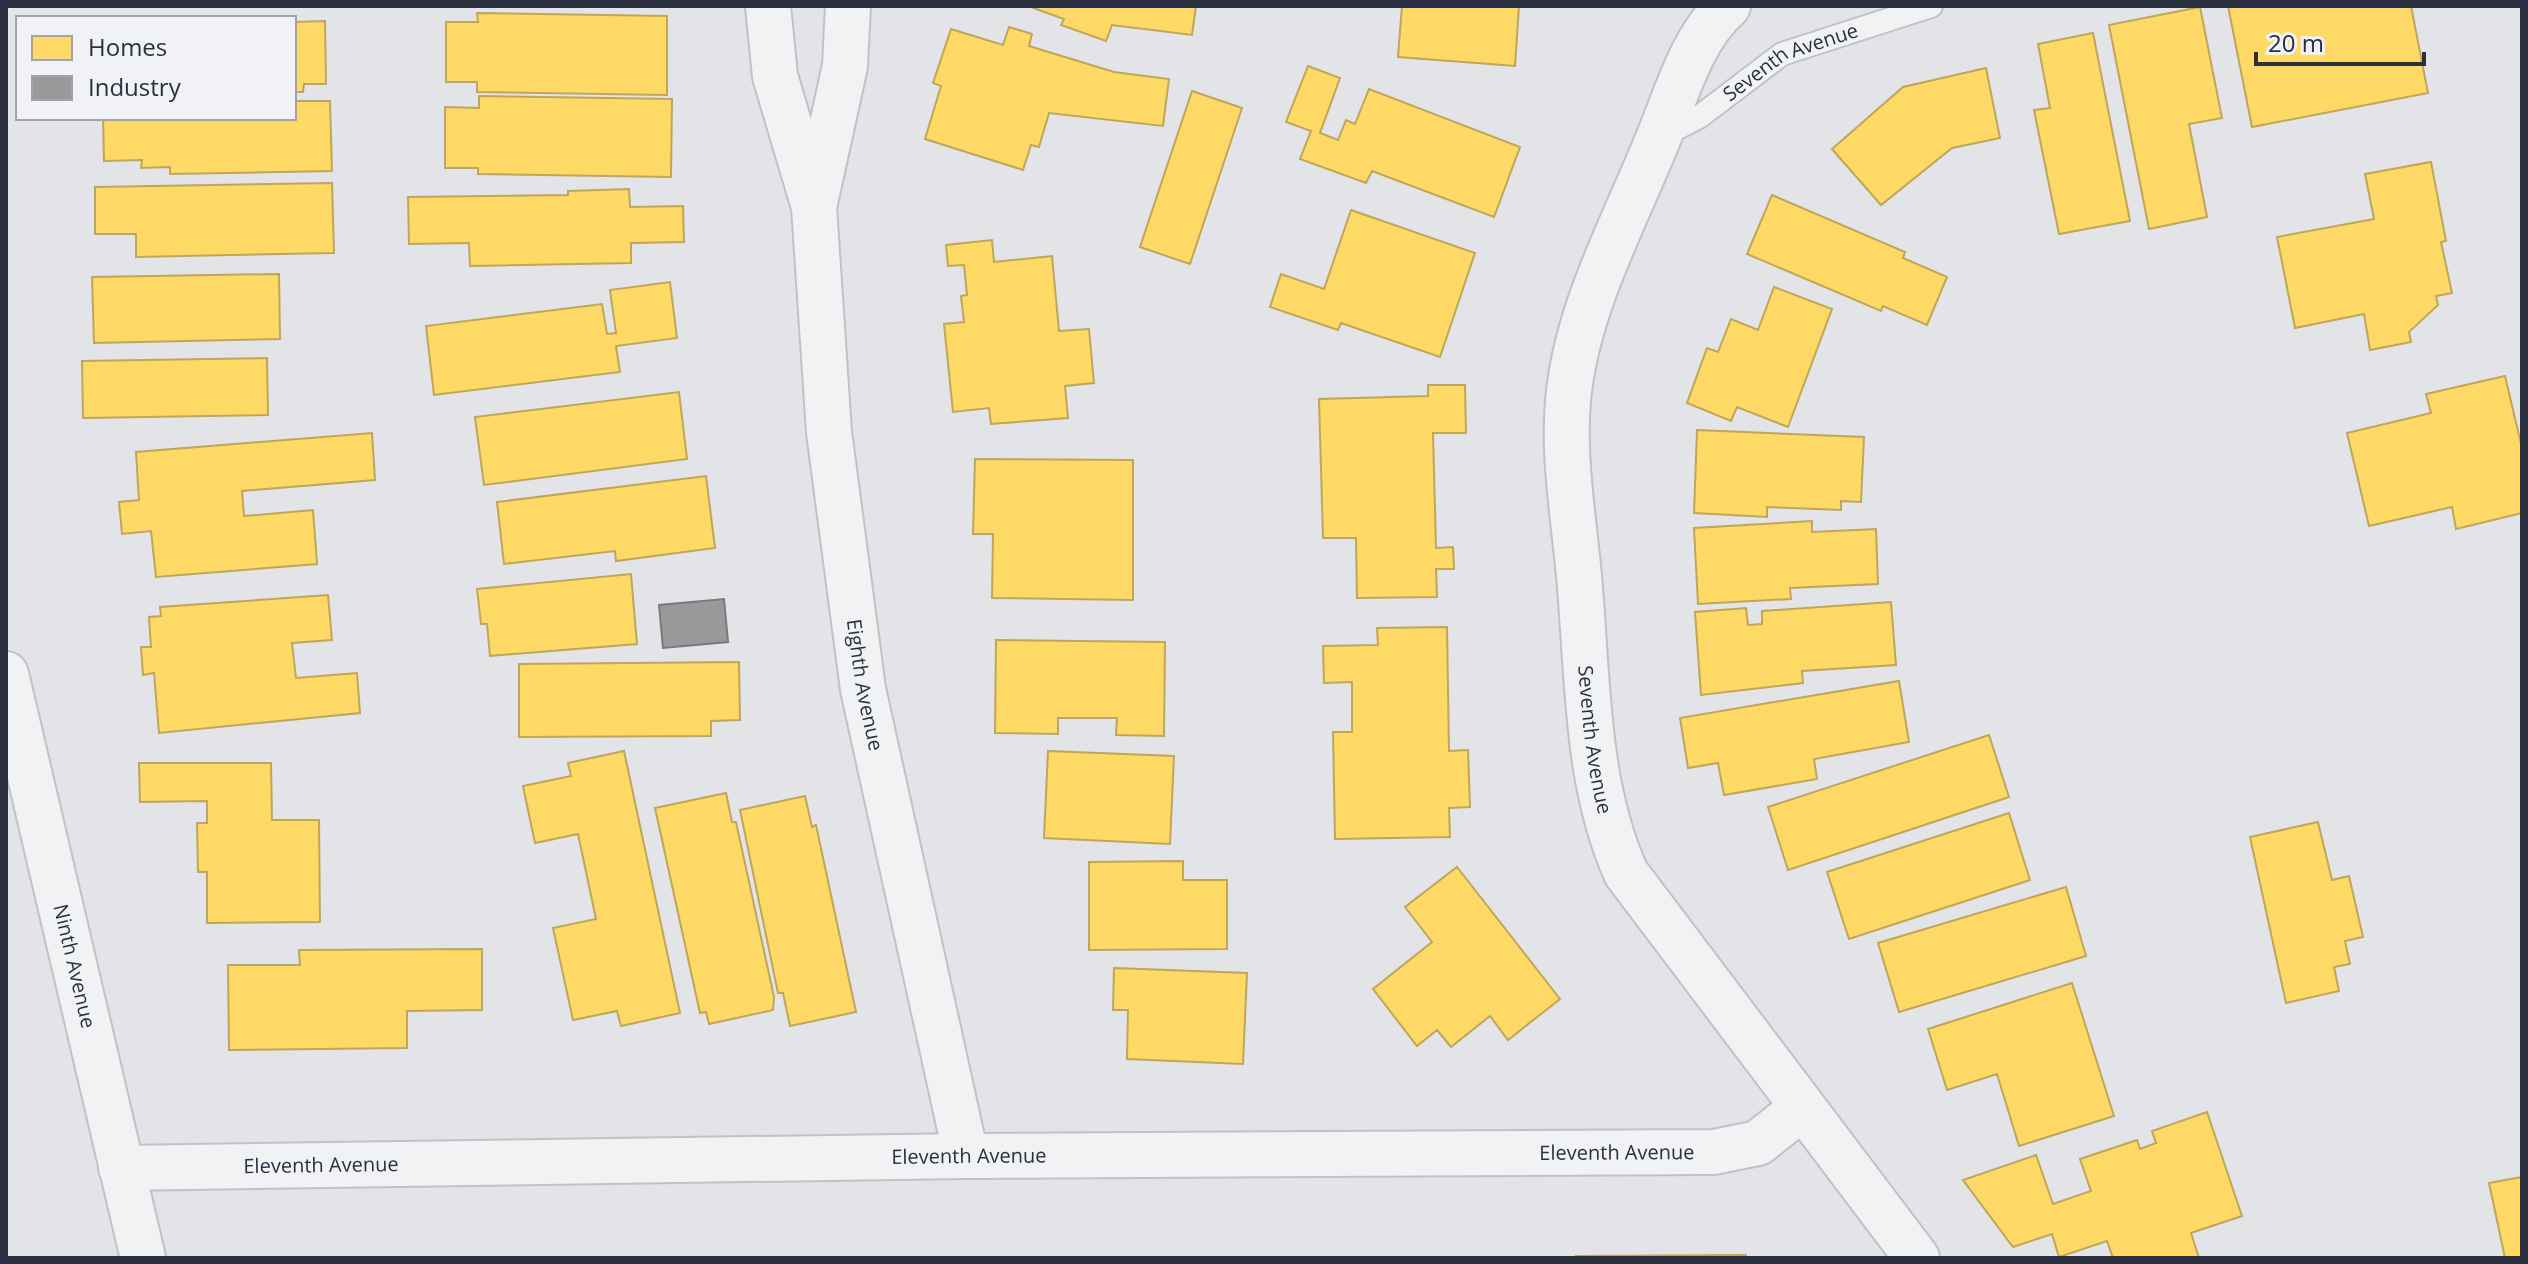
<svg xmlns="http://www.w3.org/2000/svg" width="2528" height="1264" font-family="'Open Sans',sans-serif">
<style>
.homes{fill:#ffd966;stroke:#bfa65a;stroke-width:2}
.industry{fill:#999;stroke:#787a7e;stroke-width:2}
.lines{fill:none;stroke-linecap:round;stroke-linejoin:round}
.lane-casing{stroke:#c0c2c5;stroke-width:26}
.street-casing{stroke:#c0c2c5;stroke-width:48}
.lane{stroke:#f1f2f4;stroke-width:22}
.street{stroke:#f1f2f4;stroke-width:44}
.labels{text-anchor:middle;stroke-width:8;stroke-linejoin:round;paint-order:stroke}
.street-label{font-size:20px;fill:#2a303f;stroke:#f0f2f6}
</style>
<rect width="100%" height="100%" fill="#e2e4e7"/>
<path class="homes" d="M 1028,6 L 1196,6 L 1192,35 L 1112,25 L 1106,41 L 1061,25 L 1064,19 Z
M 1402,6 L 1519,6 L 1515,66 L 1398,57 Z
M 2228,6 L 2411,6 L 2428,93 L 2252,127 Z
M 2200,7 L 2222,118 L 2189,124 L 2207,217 L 2149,229 L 2109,25 Z
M 477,13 L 667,16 L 667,95 L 477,92 L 477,82 L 446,82 L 446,22 L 478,22 Z
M 325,21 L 326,84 L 304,84 L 303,92 L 294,92 L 294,22 Z
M 1009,27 L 1032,34 L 1029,46 L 1114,72 L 1169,79 L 1163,126 L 1049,113 L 1039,147 L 1031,145 L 1023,170 L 925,139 L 941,86 L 933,83 L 951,29 L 1003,45 Z
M 2093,33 L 2130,221 L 2059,234 L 2034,110 L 2050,108 L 2038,44 Z
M 1308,66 L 1340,78 L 1320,133 L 1338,140 L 1346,120 L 1355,124 L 1369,89 L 1520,147 L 1494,217 L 1372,171 L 1366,183 L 1300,159 L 1311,131 L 1286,122 Z
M 1986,68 L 2000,138 L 1952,148 L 1881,205 L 1832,149 L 1903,87 Z
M 1192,91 L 1242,108 L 1190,264 L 1140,247 Z
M 479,96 L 672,99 L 671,177 L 478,174 L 478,168 L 445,168 L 445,107 L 479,108 Z
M 294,101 L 330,101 L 332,171 L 170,174 L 170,167 L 141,168 L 142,160 L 104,161 L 103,118 L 294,118 Z
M 2431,162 L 2446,241 L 2441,242 L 2452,293 L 2436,296 L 2438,305 L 2409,332 L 2411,342 L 2370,350 L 2364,314 L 2295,328 L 2277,237 L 2374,219 L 2365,174 Z
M 332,183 L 334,253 L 136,257 L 136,234 L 95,234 L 95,187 Z
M 629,189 L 630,207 L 683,206 L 684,242 L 631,243 L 631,263 L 470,266 L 469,243 L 409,244 L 408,197 L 568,195 L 568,191 Z
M 1772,195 L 1905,252 L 1903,258 L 1947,277 L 1927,325 L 1883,306 L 1881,311 L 1747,254 Z
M 1351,210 L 1475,253 L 1440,357 L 1341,323 L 1338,330 L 1270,307 L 1281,274 L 1324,289 Z
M 992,240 L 994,262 L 1052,256 L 1059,331 L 1089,329 L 1094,383 L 1065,386 L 1068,418 L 991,424 L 989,408 L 953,412 L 944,324 L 964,322 L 961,296 L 967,295 L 964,265 L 948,266 L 946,245 Z
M 279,274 L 280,339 L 94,343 L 92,277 Z
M 670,282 L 677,338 L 616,346 L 620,372 L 434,395 L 426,326 L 602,304 L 607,334 L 616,333 L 610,290 Z
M 1774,287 L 1832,309 L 1788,427 L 1737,407 L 1731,421 L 1687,403 L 1707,348 L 1718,352 L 1731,319 L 1758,330 Z
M 267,358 L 268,415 L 83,418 L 82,361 Z
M 2505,376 L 2522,448 L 2522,513 L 2456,529 L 2452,507 L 2369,526 L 2347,433 L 2431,413 L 2426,394 Z
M 1428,385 L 1465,385 L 1466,433 L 1433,433 L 1436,548 L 1453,547 L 1454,569 L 1436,569 L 1437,597 L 1357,598 L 1356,538 L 1323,538 L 1319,399 L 1428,396 Z
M 679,392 L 687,459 L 484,485 L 475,417 Z
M 1697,430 L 1864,437 L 1861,502 L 1841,501 L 1841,510 L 1767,507 L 1767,517 L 1694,513 Z
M 372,433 L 375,480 L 242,491 L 244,516 L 313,510 L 317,564 L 156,577 L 151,531 L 122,534 L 119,502 L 139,500 L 136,452 Z
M 975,459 L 1133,460 L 1133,600 L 992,598 L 993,534 L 973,534 Z
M 706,476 L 715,548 L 616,561 L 615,551 L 504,564 L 497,502 Z
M 1812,521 L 1812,532 L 1876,529 L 1878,584 L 1790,588 L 1791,599 L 1698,604 L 1694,528 Z
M 631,574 L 637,644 L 490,656 L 487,624 L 481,624 L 477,589 Z
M 328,595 L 332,640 L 292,643 L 296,678 L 357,673 L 360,713 L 159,733 L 154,673 L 143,675 L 141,647 L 151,647 L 149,617 L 161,616 L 160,607 Z
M 1891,602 L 1896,665 L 1802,671 L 1803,683 L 1701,695 L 1695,612 L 1746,608 L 1748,625 L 1762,624 L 1762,611 Z
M 1447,627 L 1449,751 L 1468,750 L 1470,807 L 1449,808 L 1450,837 L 1335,839 L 1333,732 L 1352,732 L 1352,682 L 1324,683 L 1323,646 L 1378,645 L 1377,628 Z
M 996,640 L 1165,642 L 1164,736 L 1116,735 L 1117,718 L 1058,718 L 1058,734 L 995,733 Z
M 739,662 L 740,720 L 711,721 L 711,736 L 519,737 L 519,664 Z
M 1899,681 L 1909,742 L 1814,759 L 1817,779 L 1724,795 L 1718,763 L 1688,768 L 1680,718 Z
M 1989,735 L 2009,797 L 1788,870 L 1768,807 Z
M 624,751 L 680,1013 L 621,1026 L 617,1011 L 573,1020 L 553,928 L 596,919 L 578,834 L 535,843 L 523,786 L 571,776 L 568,763 Z
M 1048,751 L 1174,756 L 1170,844 L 1044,838 Z
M 139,763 L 271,763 L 272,820 L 319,820 L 320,922 L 207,923 L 207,872 L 198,872 L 197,823 L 207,823 L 207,801 L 140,802 Z
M 726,793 L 732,822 L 736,822 L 774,997 L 773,1010 L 709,1024 L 706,1012 L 700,1013 L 655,808 Z
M 805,796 L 812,827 L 816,825 L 856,1012 L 790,1026 L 783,993 L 778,993 L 740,810 Z
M 2009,813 L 2030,880 L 1849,939 L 1827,872 Z
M 2318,822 L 2332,880 L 2349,876 L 2363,937 L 2345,941 L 2350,964 L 2334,967 L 2339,991 L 2286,1003 L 2250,837 Z
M 1183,861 L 1183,880 L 1227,880 L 1227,949 L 1089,950 L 1089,862 Z
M 1457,867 L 1560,999 L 1508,1040 L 1490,1016 L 1451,1047 L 1437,1030 L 1417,1046 L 1373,989 L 1432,942 L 1405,907 Z
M 2066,887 L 2086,956 L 1899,1012 L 1878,943 Z
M 482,949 L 482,1010 L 407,1011 L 407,1048 L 229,1050 L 228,965 L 300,965 L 299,950 Z
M 1114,968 L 1247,973 L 1243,1064 L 1127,1059 L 1128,1010 L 1113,1010 Z
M 2072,983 L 2114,1116 L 2019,1146 L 1997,1074 L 1947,1090 L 1928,1029 Z
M 2207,1112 L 2242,1216 L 2191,1233 L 2199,1258 L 2113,1258 L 2107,1241 L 2059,1257 L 2052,1234 L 2013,1247 L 1963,1180 L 2036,1155 L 2053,1204 L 2091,1191 L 2080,1159 L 2137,1140 L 2140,1149 L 2156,1143 L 2152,1131 Z
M 2522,1177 L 2522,1258 L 2505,1258 L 2489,1183 Z
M 1746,1255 L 1746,1258 L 1575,1256 Z"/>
<path class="industry" d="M 724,599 L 728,642 L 663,648 L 659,605 Z"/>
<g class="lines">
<g class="lane-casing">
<g id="lane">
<path id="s1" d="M 1662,136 L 1699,117 L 1782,54 L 1931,6"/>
</g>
</g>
<g class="street-casing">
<g id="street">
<path id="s2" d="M 768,6 L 775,76 L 814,207 L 829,432 L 863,689 L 966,1156"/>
<path id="s3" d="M 1728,6 C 1692,37 1676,96 1658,139 C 1627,216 1584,295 1571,377 C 1560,442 1573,511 1579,576 C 1588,674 1585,782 1626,873 L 1917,1258"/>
<path d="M 814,207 L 845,66 L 848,6"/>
<path id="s4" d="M 6,674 L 143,1258"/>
<path id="s5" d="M 121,1168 L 966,1156 L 1714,1152 L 1758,1143 L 1802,1108"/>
</g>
</g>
<use href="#lane" class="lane"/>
<use href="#street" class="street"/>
</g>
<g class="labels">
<g class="street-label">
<text dy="7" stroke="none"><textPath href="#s1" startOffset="150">Seventh Avenue</textPath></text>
<text dy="7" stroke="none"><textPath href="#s2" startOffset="688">Eighth Avenue</textPath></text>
<text dy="7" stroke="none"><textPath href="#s3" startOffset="770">Seventh Avenue</textPath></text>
<text dy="7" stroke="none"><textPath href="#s4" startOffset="300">Ninth Avenue</textPath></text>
<text dy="7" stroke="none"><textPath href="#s5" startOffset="1496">Eleventh Avenue</textPath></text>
<text dy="7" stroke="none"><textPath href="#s5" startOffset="848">Eleventh Avenue</textPath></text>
<text dy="7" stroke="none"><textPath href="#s5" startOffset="200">Eleventh Avenue</textPath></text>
</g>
</g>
<rect width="2528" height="1264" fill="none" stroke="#2a303f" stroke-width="16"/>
<rect x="16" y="16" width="280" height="104" fill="#f0f2f6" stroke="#a1a4ad" stroke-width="2"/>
<rect x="32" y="36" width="40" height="24" fill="#ffd966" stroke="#a1a4ad" stroke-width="2"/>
<text x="88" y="56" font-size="24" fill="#2a303f">Homes</text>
<rect x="32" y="76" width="40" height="24" fill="#999999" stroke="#a1a4ad" stroke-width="2"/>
<text x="88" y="96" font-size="24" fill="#2a303f">Industry</text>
<path d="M2256 52v12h168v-12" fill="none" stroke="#2a303f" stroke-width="4"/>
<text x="2268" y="52" font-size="24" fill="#2a303f" stroke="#f0f2f6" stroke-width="6" paint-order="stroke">20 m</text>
</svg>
